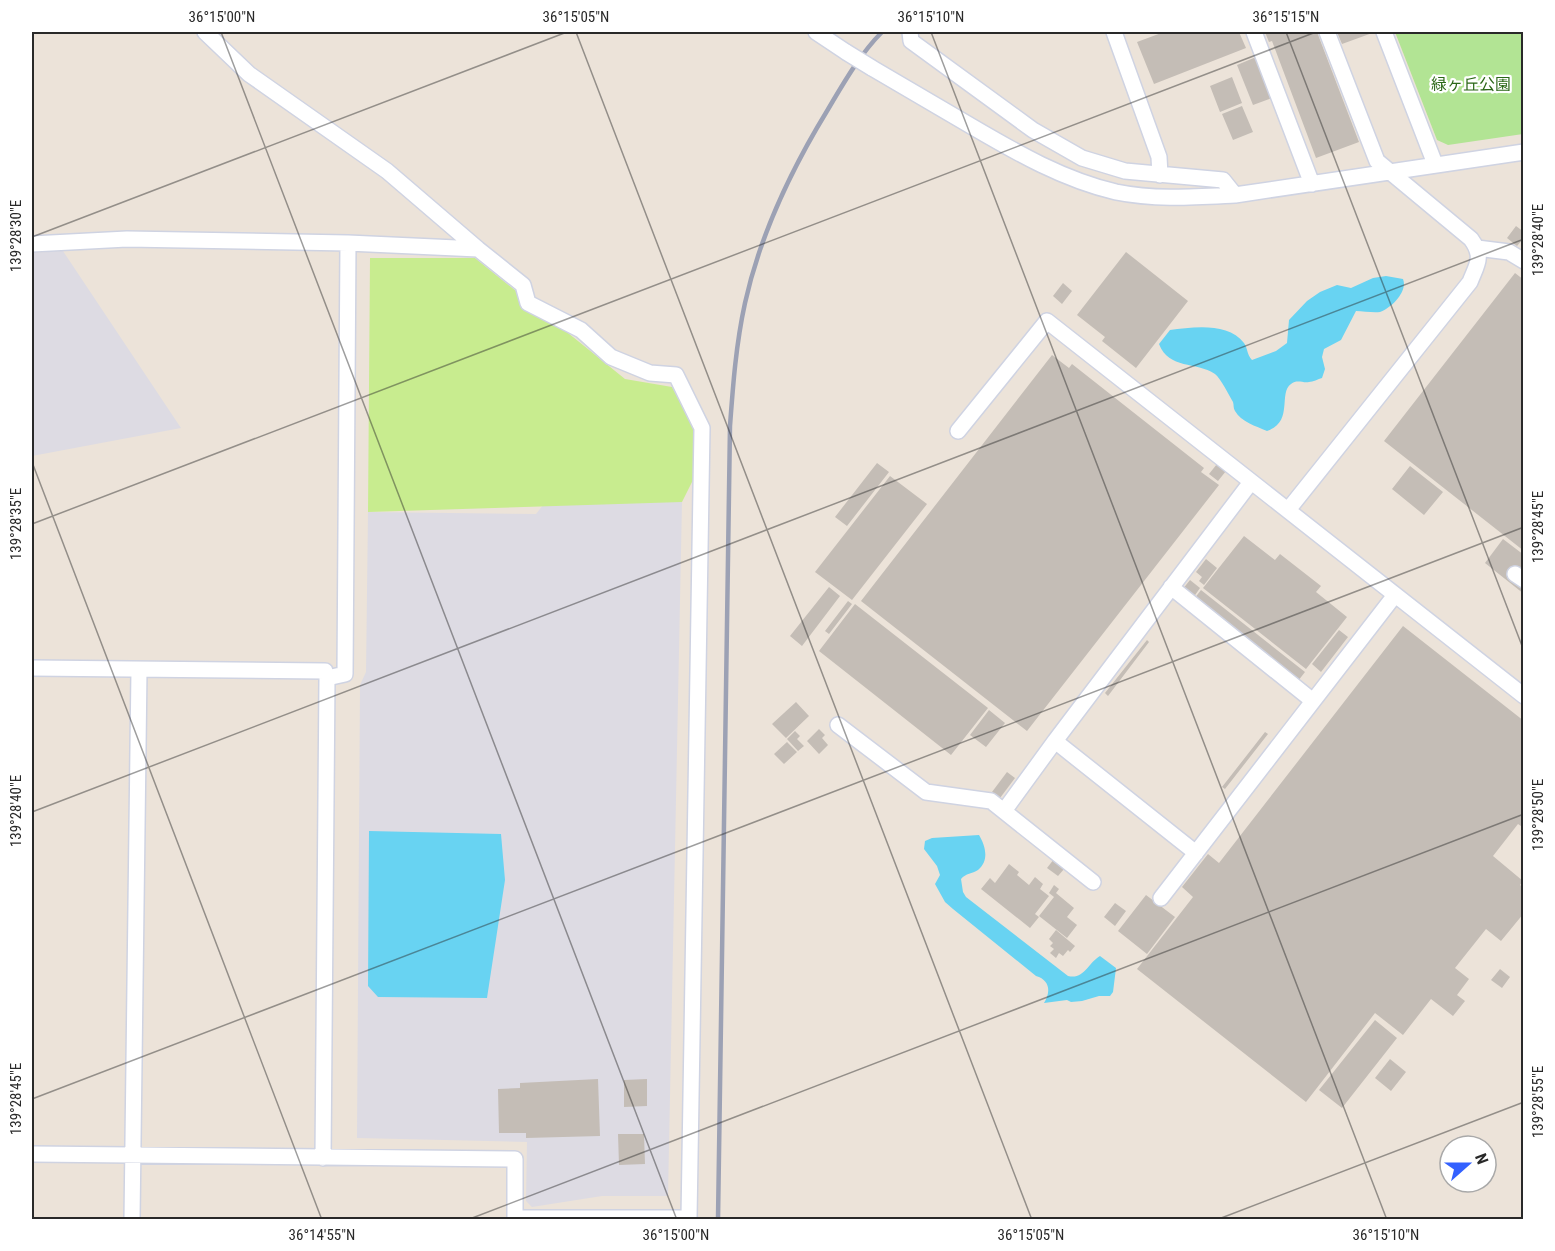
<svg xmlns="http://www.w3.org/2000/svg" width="1555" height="1251" font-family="'Roboto Condensed','Noto Sans JP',sans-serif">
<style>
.industrial{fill:#dddbe3}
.green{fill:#b2e494}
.pitch{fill:#c8ec8f}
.water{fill:#68d3f2}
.building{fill:#c4bdb6}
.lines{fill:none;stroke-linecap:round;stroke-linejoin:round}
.minor-casing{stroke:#cfd3e2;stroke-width:18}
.minor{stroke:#fff;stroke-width:15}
.rail{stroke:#9ca1b4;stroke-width:4.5}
.minor-bridge-casing{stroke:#cfd3e2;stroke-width:18;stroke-linecap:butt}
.minor-bridge{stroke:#fff;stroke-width:15}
.ticks{fill:none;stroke:#292929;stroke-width:1.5;stroke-opacity:0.45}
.labels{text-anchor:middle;stroke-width:4.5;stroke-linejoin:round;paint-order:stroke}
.park-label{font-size:16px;fill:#2b6717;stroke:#fff}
.neatline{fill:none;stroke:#292929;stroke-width:2}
.ticks-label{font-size:15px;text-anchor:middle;fill:#292929}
</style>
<rect width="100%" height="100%" fill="#ece3d9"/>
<path class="industrial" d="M 63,251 L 181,428 L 32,456 L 32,253 Z
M 547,500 L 682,502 L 668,1196 L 602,1196 L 532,1207 L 526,1201 L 527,1142 L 357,1138 L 360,685 L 366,672 L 368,512 L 536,514 Z"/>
<path class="green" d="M 1395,32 L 1523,32 L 1523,134 L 1448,145 L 1437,140 Z"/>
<path class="pitch" d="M 370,258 L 475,258 L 625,379 L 672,387 L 695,429 L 693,480 L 682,502 L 368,512 Z"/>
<path class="water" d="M 1386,276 L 1403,279 C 1408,291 1392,308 1380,312 C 1373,313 1363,311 1356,311 L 1341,340 L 1324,349 L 1322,357 L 1325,369 L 1322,378 C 1318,379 1313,382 1309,382 C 1302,383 1297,379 1291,384 C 1278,393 1294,422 1267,431 C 1256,426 1241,422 1235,411 C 1233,408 1234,405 1233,402 C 1229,395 1221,379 1215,374 C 1196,361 1169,370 1159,344 L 1170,330 C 1193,327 1228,322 1244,343 C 1248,349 1247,355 1252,360 L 1276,351 L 1287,343 L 1289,320 L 1307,301 L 1320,292 L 1337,285 L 1351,288 L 1373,278 Z
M 369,831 L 501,834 L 505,880 L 487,998 L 378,997 L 368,986 Z
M 979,835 C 985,845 990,860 978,870 C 972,874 966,873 961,879 L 963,892 L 966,897 L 1068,976 C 1084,980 1088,963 1100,956 L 1116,968 L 1113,992 L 1110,996 L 1099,996 L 1082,1001 L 1071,1002 L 1067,1000 L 1044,1003 C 1051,992 1050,980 1036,976 L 953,909 L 945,902 L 935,884 L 940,875 L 937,866 L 924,849 L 925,841 L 932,838 Z"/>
<path class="building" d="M 1164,32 L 1239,32 L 1246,48 L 1154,84 L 1137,42 Z
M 1265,32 L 1317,32 L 1359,142 L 1316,158 L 1272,41 L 1269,42 Z
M 1337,32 L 1375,32 L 1342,44 Z
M 1256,57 L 1272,98 L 1253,105 L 1237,65 Z
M 1232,77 L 1242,103 L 1220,112 L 1210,86 Z
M 1242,106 L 1253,132 L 1233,140 L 1222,114 Z
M 1516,226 L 1524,232 L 1524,238 L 1517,246 L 1507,238 Z
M 1126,252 L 1188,301 L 1136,368 L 1102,341 L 1105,337 L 1077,315 Z
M 1515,273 L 1524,280 L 1524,551 L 1384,441 Z
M 1063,283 L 1072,291 L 1062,304 L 1053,296 Z
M 1052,355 L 1069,368 L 1072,364 L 1204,468 L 1201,472 L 1219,485 L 1027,731 L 861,601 Z
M 877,463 L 889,472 L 847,526 L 835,517 Z
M 1217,464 L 1226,471 L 1218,481 L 1209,474 Z
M 1410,466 L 1443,492 L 1424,515 L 1392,489 Z
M 890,476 L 927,504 L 852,600 L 815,572 Z
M 1244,536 L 1275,560 L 1280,554 L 1321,586 L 1316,592 L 1347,617 L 1306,669 L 1203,588 Z
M 1503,539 L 1524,555 L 1524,594 L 1485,563 Z
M 1206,559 L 1217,568 L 1204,585 L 1199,581 L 1202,577 L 1196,572 Z
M 1190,580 L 1200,588 L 1193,598 L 1182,590 Z
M 829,587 L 840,596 L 802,646 L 790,636 Z
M 1201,590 L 1305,672 L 1298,681 L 1194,599 Z
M 848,601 L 852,604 L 829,634 L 825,631 Z
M 855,604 L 988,708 L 951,755 L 819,651 Z
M 1403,626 L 1524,721 L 1524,828 L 1518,824 L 1493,856 L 1523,881 L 1520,885 L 1524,888 L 1524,913 L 1501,941 L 1486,929 L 1455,968 L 1469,979 L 1457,995 L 1465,1001 L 1453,1016 L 1431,999 L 1403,1035 L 1375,1013 L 1306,1102 L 1137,969 L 1193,897 L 1182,887 L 1208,854 L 1219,863 Z
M 1339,630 L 1348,637 L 1321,672 L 1312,664 Z
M 1147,640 L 1149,642 L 1108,696 L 1105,693 Z
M 796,702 L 809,716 L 786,738 L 772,724 Z
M 989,710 L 1005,723 L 986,747 L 970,735 Z
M 819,729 L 825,735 L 822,738 L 828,745 L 819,754 L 807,741 Z
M 795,731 L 800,736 L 797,739 L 804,746 L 798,751 L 787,739 Z
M 1265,732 L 1268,734 L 1225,789 L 1222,787 Z
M 787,742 L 797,752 L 784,764 L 774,754 Z
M 1007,772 L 1015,778 L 1000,798 L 992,792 Z
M 1054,859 L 1065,868 L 1058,876 L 1047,868 Z
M 1009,864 L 1019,872 L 1017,875 L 1029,885 L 1035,877 L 1043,884 L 1040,889 L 1049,896 L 1035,914 L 1039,917 L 1030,928 L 981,889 L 990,878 L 995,883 Z
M 1054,885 L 1059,889 L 1056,893 L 1074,908 L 1067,917 L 1077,925 L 1067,938 L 1039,916 L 1054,897 L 1049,893 Z
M 1146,895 L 1175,917 L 1147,954 L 1118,931 Z
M 1115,903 L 1126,911 L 1115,926 L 1104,917 Z
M 1056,930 L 1075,946 L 1070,952 L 1068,950 L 1063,956 L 1059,953 L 1056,958 L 1050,953 L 1054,949 L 1050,946 L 1053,943 L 1049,939 Z
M 1500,969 L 1510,977 L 1502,988 L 1491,980 Z
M 1375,1020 L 1397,1038 L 1342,1108 L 1319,1090 Z
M 1390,1059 L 1406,1072 L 1391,1091 L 1375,1078 Z
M 598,1079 L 600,1136 L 526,1138 L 526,1133 L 499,1133 L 498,1089 L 520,1088 L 520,1083 Z
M 647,1079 L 647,1106 L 624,1107 L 624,1080 Z
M 618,1134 L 644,1134 L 645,1164 L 619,1165 Z"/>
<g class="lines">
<g class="minor-casing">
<path id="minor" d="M 816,32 L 846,52
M 910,32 L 911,41 L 1033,130 L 1082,158 L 1125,171 L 1223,180 L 1235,195
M 1114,32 L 1159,157 L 1160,175
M 1254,32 L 1312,184
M 1384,32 L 1435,164
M 872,68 C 905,87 938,107 971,126 C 1017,153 1064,180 1116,192 C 1155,200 1195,197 1235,195 L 1524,152
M 32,244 L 127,239 L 348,243 L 478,249
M 1477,248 L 1509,252 L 1524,261
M 958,431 L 1047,321 L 1524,696
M 1288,510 L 1470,282 C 1477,264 1484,257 1471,239 L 1377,161 L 1327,32
M 1515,574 L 1524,580
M 1171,587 L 1313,701
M 32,668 L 325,671 L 327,678 L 323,1158
M 327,678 L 345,674 L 348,243
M 838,725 L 926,792 L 991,801 L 1093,882
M 1004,811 L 1055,741
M 1196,853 L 1055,741 L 1251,482
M 1161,898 L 1395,595
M 32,1154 L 515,1159 L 515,1218 L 689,1218 L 702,428 L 676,375 L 650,373 L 611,357 L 581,330 L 528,303 L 523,285 L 478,249 L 387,171 L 249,74 L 205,32
M 132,1220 L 139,670"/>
</g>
<use href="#minor" class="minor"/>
<path class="rail" d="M 718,1220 L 730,426 C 733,385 736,344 745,303 C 760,235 791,170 827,111 C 843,84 860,54 882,32"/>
<g class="minor-bridge-casing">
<path id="minor-bridge" d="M 846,52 L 872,68"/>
</g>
<use href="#minor-bridge" class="minor-bridge"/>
</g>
<path class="ticks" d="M 221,32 L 677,1220M 576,32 L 1032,1220M 931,32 L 1387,1220M 1286,32 L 1524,651M 32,237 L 567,32M 32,462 L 322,1220M 32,524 L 1316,32M 32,812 L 1524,239M 32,1099 L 1524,527M 467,1220 L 1524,814M 1216,1220 L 1524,1102"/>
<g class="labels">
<g class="park-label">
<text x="1471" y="90">緑ヶ丘公園</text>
</g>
</g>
<rect width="1555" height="1251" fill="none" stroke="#ffffff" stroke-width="66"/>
<g transform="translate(1468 1164) rotate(69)"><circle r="28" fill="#ffffff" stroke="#a9a9a9" stroke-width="1.5"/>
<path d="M0-4.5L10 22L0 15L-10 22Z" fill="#3361ff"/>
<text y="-9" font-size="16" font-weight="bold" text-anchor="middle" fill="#292929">N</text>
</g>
<rect x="33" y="33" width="1489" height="1185" class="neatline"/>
<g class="ticks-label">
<text x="222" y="22">36°15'00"N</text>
<text x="576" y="22">36°15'05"N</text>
<text x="931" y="22">36°15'10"N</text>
<text x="1286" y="22">36°15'15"N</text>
<text transform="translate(16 236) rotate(-90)" y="5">139°28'30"E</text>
<text transform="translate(1538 240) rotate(-90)" y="5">139°28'40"E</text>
<text transform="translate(16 524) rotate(-90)" y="5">139°28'35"E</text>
<text transform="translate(1538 527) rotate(-90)" y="5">139°28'45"E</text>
<text transform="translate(16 811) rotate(-90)" y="5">139°28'40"E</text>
<text transform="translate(1538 815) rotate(-90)" y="5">139°28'50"E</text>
<text transform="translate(16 1099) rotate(-90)" y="5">139°28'45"E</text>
<text transform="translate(1538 1102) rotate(-90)" y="5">139°28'55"E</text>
<text x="322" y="1240">36°14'55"N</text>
<text x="676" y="1240">36°15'00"N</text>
<text x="1031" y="1240">36°15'05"N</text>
<text x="1386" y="1240">36°15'10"N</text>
</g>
</svg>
